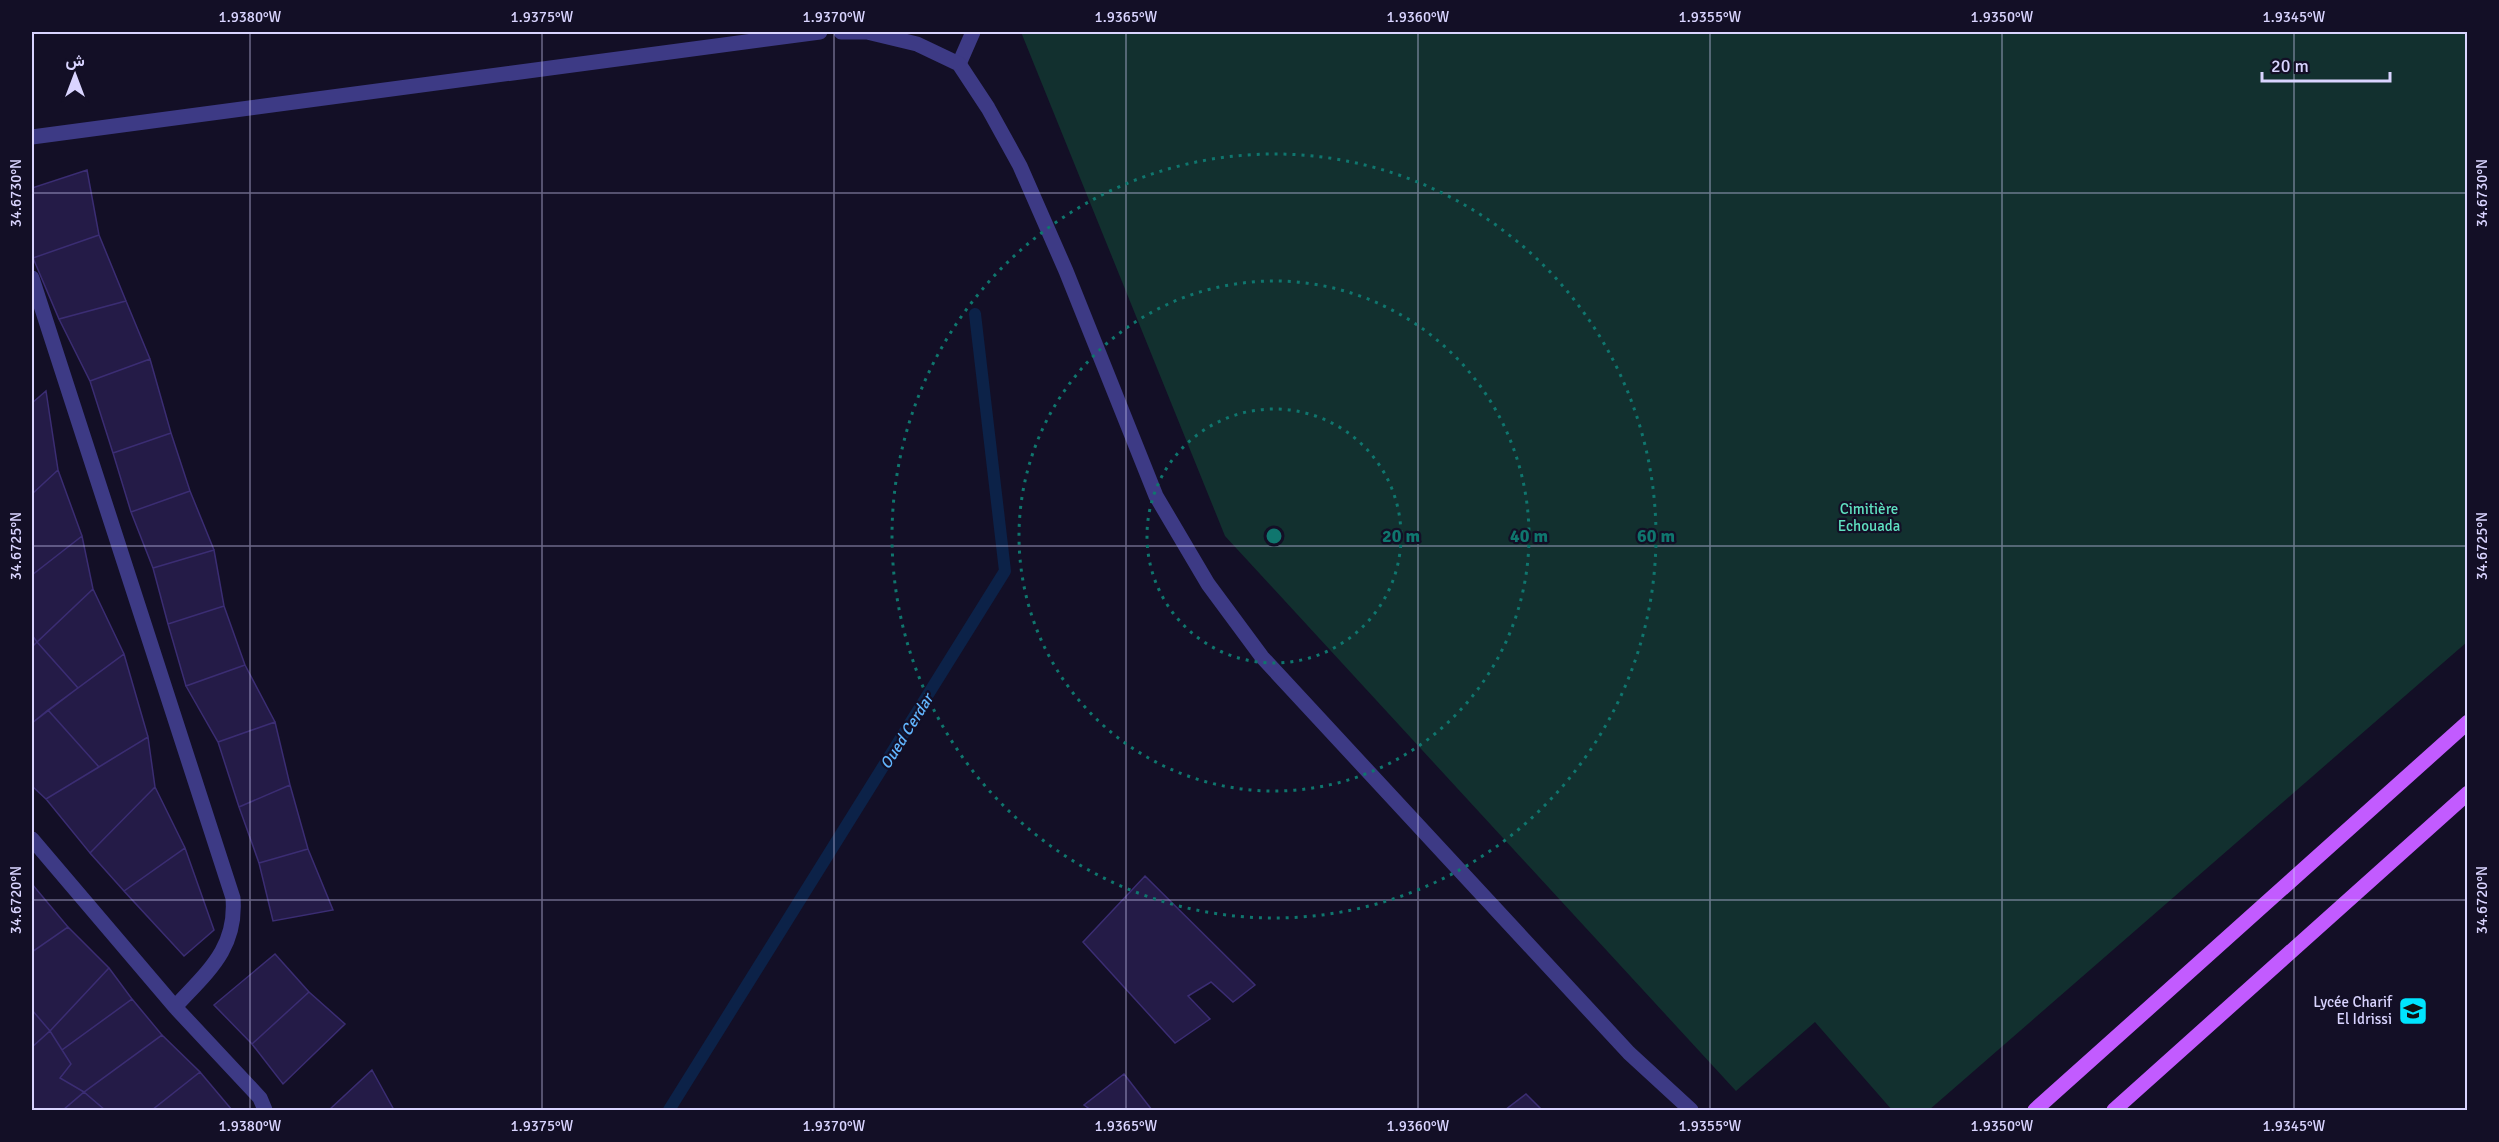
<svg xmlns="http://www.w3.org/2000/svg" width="2499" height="1142" font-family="Signika,Vazirmatn,sans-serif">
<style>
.green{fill:#12302f}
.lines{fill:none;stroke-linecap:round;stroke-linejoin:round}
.stream{stroke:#0c2248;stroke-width:12}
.building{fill:#241b47;stroke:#3b2d73;stroke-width:1.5}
.service{stroke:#3d3a85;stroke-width:15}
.minor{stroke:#3d3a85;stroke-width:15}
.primary{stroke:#c25bff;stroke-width:15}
.ticks{fill:none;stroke:#d9d4ff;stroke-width:1.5;stroke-opacity:0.45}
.ring{fill:none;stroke:#0f766e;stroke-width:3;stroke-dasharray:3 6}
.labels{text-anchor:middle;stroke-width:4.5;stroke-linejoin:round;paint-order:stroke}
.park-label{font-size:15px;fill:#5fe0c0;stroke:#130f26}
.poi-label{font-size:15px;fill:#d9d4ff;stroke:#130f26;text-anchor:end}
.water-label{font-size:16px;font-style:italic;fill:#62b6ff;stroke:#130f26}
.centre{fill:#0f766e;stroke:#130f26;stroke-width:3}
.ring-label{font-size:18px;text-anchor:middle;font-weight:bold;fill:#0f766e;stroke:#130f26;stroke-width:4.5;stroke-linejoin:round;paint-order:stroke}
.neatline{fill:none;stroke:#d9d4ff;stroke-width:2}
.ticks-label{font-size:15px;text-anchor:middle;fill:#d9d4ff}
</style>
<rect width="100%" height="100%" fill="#130f26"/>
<path class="green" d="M 1021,32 L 2467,32 L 2467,642 L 1929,1110 L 1892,1110 L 1815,1022 L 1736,1091 L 1225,536 Z"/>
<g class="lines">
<path class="stream" d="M 669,1110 L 1005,571 L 975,314"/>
</g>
<path class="building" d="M 87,170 L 99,235 L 33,258 L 32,188 Z
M 99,235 L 126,301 L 59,319 L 33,258 Z
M 126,301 L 150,359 L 90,381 L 59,319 Z
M 150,359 L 171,433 L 113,453 L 90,381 Z
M 46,391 L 58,470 L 32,494 L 32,403 Z
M 171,433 L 190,491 L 131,512 L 113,453 Z
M 58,470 L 82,536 L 32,575 L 32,494 Z
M 190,491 L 214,550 L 153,568 L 131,512 Z
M 82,536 L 93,589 L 37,642 L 32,635 L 32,575 Z
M 214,550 L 224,606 L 168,624 L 153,568 Z
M 93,589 L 124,654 L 78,688 L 37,642 Z
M 224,606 L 245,665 L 186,686 L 168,624 Z
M 32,635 L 37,642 L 32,647 Z
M 37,642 L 78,688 L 32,723 L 32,647 Z
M 124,654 L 148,737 L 99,767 L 48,710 Z
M 245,665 L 275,722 L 218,742 L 186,686 Z
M 48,710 L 99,767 L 46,799 L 32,786 L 32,723 Z
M 275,722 L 290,785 L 239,807 L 218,742 Z
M 148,737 L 155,787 L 90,853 L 46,799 Z
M 290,785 L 308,849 L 259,863 L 239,807 Z
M 155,787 L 185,848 L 124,891 L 90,853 Z
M 185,848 L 214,930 L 184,956 L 124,891 Z
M 308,849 L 333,910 L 273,921 L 259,863 Z
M 1145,876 L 1255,985 L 1233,1002 L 1211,982 L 1188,996 L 1210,1019 L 1175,1043 L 1083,942 Z
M 32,884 L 68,927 L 32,952 Z
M 68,927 L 109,968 L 50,1031 L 32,1010 L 32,952 Z
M 275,954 L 309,992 L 252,1044 L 214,1005 Z
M 109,968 L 132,999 L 62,1050 L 50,1031 Z
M 309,992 L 345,1024 L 283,1084 L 252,1044 Z
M 132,999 L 162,1035 L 84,1092 L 60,1078 L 71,1064 L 62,1050 Z
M 32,1010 L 50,1031 L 32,1047 Z
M 50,1031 L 71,1064 L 60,1078 L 84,1092 L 63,1110 L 32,1110 L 32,1047 Z
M 162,1035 L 200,1072 L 152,1110 L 105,1110 L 84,1092 Z
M 372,1070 L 394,1110 L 329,1110 Z
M 200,1072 L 232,1110 L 152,1110 Z
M 1124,1074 L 1152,1110 L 1091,1110 L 1084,1105 Z
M 84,1092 L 105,1110 L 63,1110 Z
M 1526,1094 L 1542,1110 L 1505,1110 Z"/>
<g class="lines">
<path class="service" d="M 959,64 L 973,32"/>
<path class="minor" d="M 841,32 L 867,32 L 917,44 L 959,64 L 988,108 L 1020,166 L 1066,271 L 1156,496 L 1208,584 L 1262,657 L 1629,1053 L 1691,1110
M 32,137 L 820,32
M 32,278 L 233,898 C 237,949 207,972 175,1007
M 32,839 L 175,1007 L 260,1098 L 265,1110"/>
<path class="primary" d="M 2035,1110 L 2468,722
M 2114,1110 L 2468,793"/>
</g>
<path class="ticks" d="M 250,32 L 250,1110M 542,32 L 542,1110M 834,32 L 834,1110M 1126,32 L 1126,1110M 1418,32 L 1418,1110M 1710,32 L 1710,1110M 2002,32 L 2002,1110M 2294,32 L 2294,1110M 32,193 L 2468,193M 32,546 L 2468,546M 32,900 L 2468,900"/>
<g class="ring">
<circle cx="1274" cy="536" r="127"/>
<circle cx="1274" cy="536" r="255"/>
<circle cx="1274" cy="536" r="382"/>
</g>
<defs>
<g id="school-square" transform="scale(1.5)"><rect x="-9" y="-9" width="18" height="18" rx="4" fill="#00e5ff" stroke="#130f26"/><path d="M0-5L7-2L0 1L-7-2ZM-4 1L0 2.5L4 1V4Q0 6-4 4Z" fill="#111"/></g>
</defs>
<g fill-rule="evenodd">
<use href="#school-square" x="2413" y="1011"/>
</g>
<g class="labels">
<g class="park-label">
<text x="1869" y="514">Cimitière<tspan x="1869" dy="17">Echouada</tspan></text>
</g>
<g class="poi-label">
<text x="2392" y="1007">Lycée Charif<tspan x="2392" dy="17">El Idrissi</tspan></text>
</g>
<g class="water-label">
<text transform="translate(906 731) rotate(-58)" y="6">Oued Cerdar</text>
</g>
</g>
<circle cx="1274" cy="536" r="9" class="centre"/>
<g class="ring-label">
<text x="1401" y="542">20 m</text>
<text x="1529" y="542">40 m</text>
<text x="1656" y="542">60 m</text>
</g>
<rect width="2499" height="1142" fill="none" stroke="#130f26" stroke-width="66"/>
<g transform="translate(75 75)" stroke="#130f26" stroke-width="4.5" paint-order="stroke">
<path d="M0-4.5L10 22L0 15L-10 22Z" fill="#d9d4ff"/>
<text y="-9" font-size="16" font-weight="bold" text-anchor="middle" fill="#d9d4ff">ش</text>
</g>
<path d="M2262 72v9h128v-9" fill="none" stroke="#d9d4ff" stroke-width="3"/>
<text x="2271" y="72" font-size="18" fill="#d9d4ff" stroke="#130f26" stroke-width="4.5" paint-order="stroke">20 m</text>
<rect x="33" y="33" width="2433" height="1076" class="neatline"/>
<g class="ticks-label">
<text x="250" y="22">1.9380°W</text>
<text x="542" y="22">1.9375°W</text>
<text x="834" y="22">1.9370°W</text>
<text x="1126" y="22">1.9365°W</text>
<text x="1418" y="22">1.9360°W</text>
<text x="1710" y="22">1.9355°W</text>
<text x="2002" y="22">1.9350°W</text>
<text x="2294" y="22">1.9345°W</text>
<text transform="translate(16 193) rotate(-90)" y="5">34.6730°N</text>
<text transform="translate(2482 193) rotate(-90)" y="5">34.6730°N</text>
<text transform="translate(16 546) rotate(-90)" y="5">34.6725°N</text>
<text transform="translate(2482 546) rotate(-90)" y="5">34.6725°N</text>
<text transform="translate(16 900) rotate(-90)" y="5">34.6720°N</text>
<text transform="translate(2482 900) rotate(-90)" y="5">34.6720°N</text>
<text x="250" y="1131">1.9380°W</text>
<text x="542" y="1131">1.9375°W</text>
<text x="834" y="1131">1.9370°W</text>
<text x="1126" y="1131">1.9365°W</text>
<text x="1418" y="1131">1.9360°W</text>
<text x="1710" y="1131">1.9355°W</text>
<text x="2002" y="1131">1.9350°W</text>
<text x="2294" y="1131">1.9345°W</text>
</g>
</svg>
